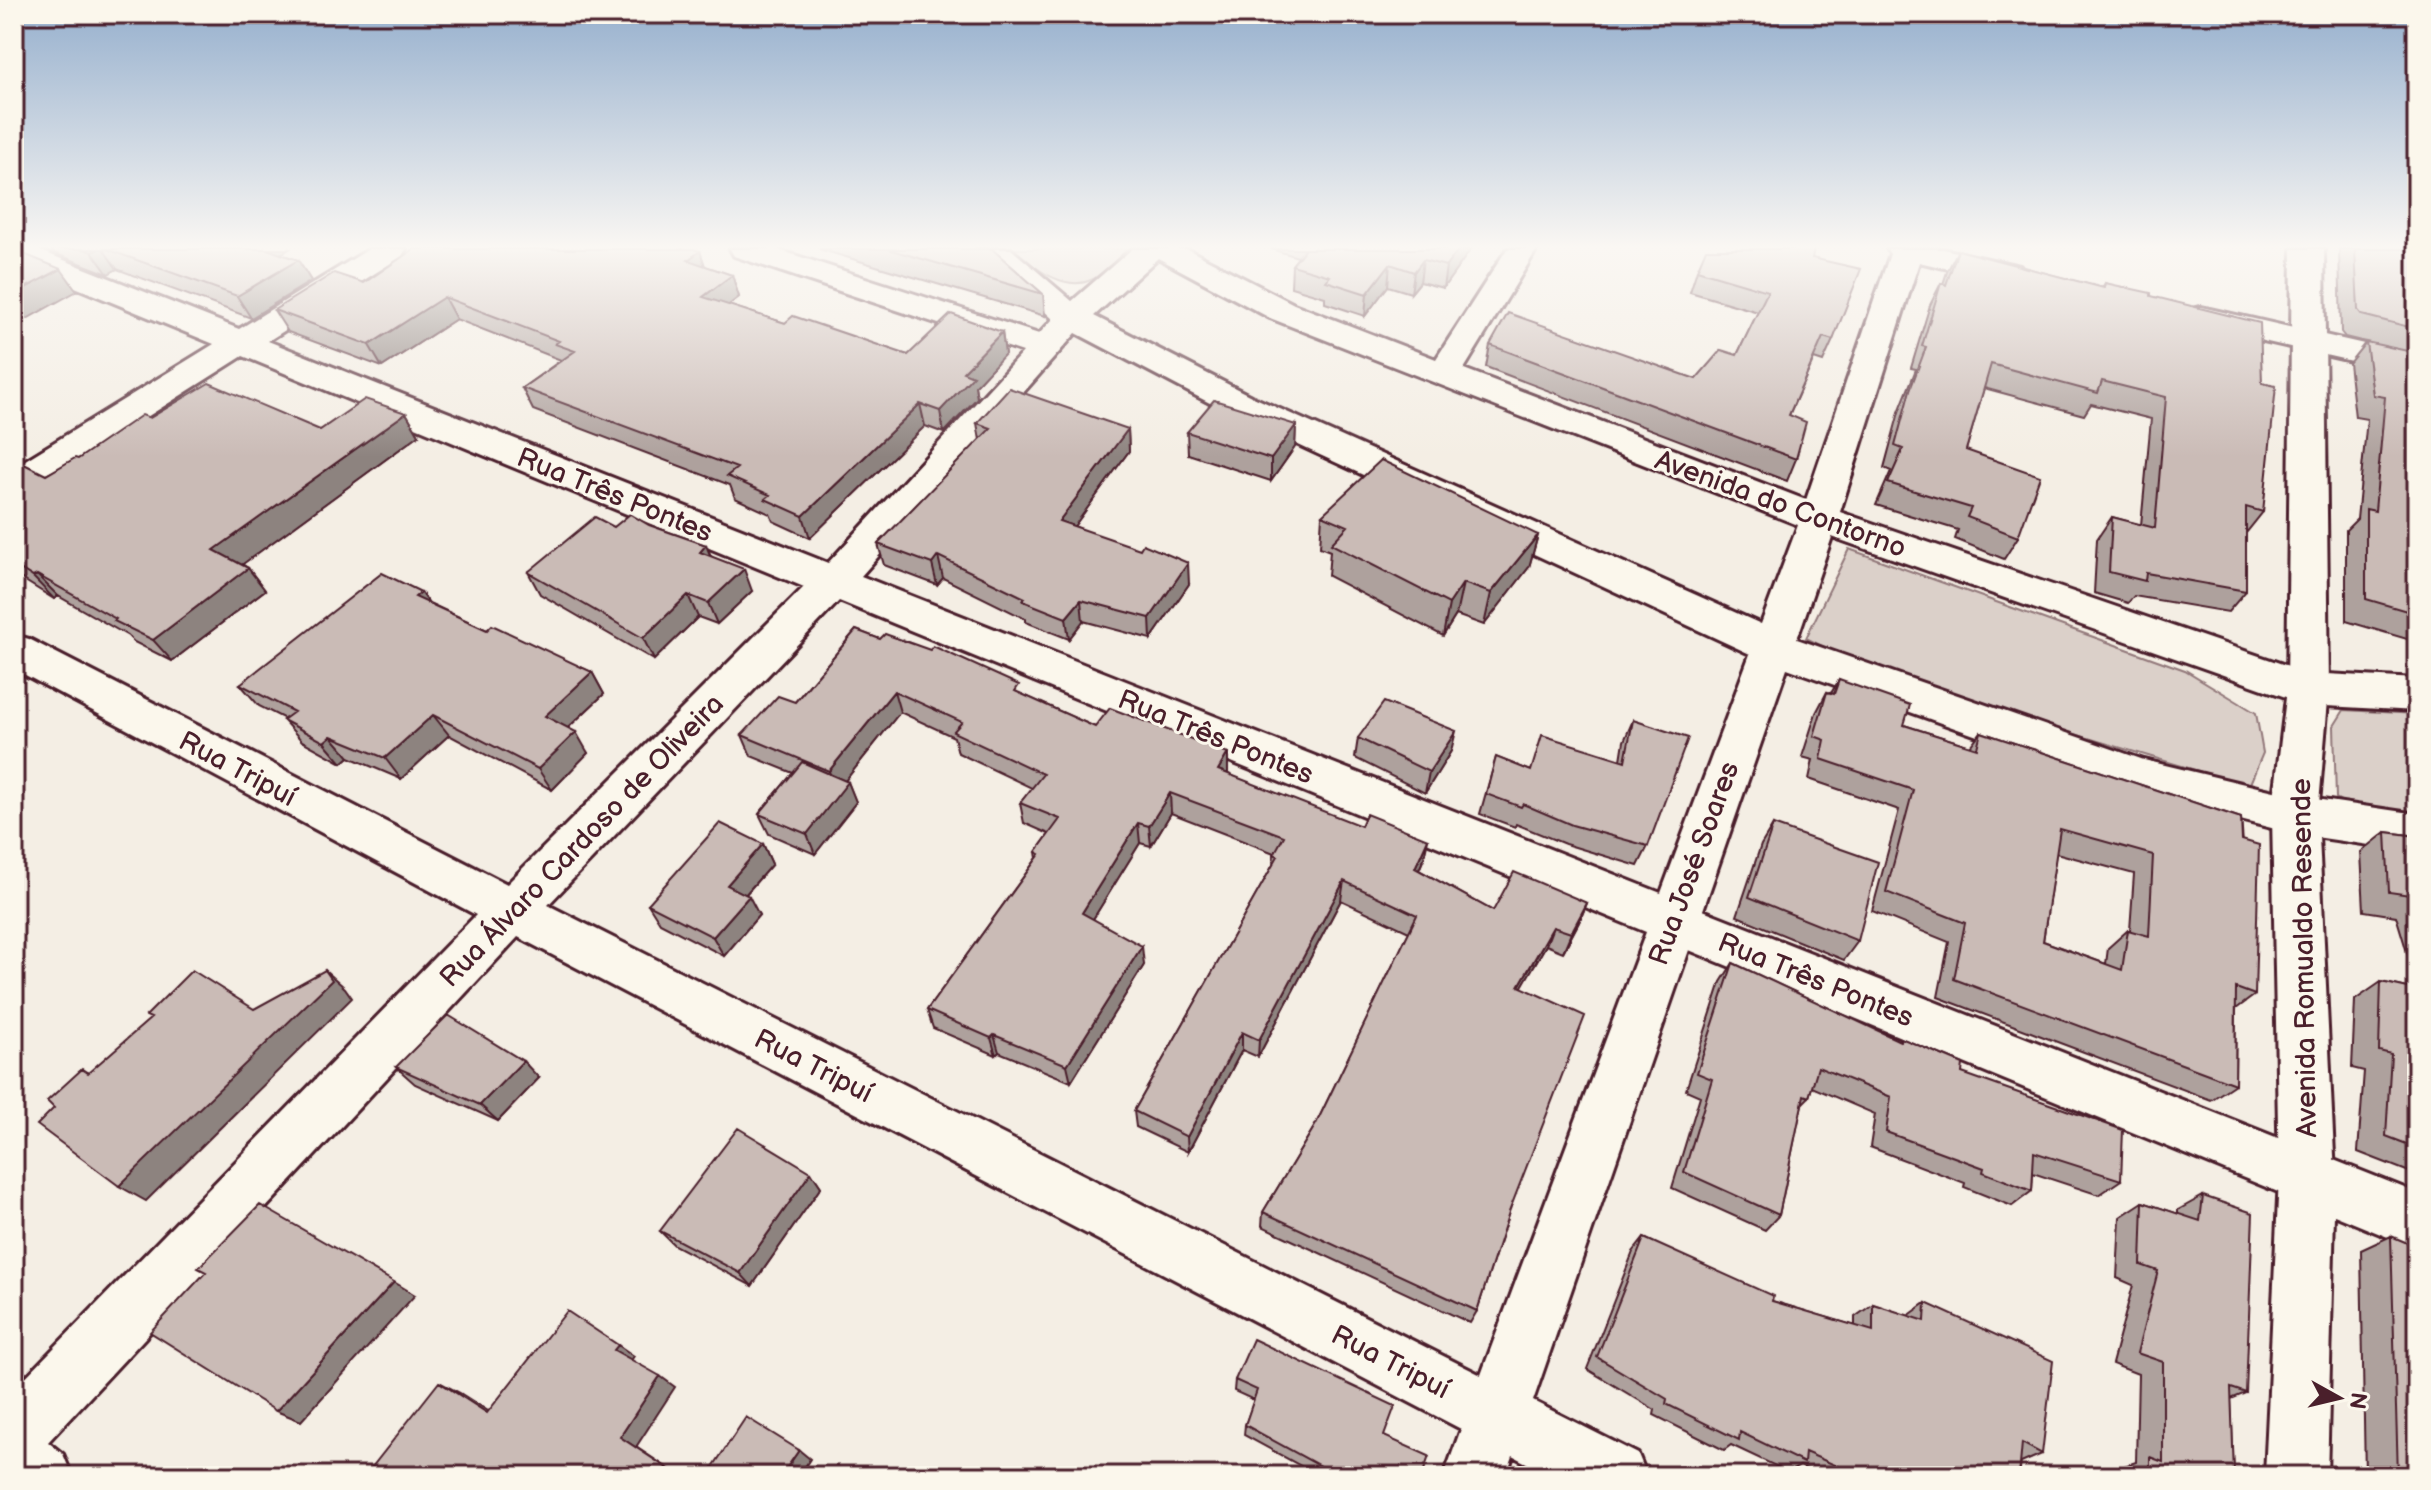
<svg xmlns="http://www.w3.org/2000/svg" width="2431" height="1490" font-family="'Balsamiq Sans',sans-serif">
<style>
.green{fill:#dbd0c9;stroke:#92787a;stroke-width:2}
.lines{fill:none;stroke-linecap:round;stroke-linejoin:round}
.street-casing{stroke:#4a1f2b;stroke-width:6}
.secondary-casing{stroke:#4a1f2b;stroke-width:6}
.street{fill:#fbf7ec;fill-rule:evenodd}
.secondary{fill:#fbf7ec;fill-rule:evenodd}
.wall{fill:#aea19d;stroke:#4a1f2b;stroke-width:2;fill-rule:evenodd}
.shaded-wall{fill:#8d837f;stroke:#4a1f2b;stroke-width:2}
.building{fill:#cabbb6;stroke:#4a1f2b;stroke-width:2;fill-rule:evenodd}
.labels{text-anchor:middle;stroke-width:6;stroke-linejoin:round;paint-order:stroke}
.street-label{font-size:28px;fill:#4a1f2b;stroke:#fbf7ec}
</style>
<rect width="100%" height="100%" fill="#f4eee4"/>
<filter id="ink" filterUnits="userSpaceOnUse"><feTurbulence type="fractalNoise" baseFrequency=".0125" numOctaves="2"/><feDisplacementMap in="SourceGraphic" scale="16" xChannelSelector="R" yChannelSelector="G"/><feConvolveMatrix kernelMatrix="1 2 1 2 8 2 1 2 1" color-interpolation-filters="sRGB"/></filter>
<g filter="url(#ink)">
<path class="green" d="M 1012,249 L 1127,249 C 1117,258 1105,274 1093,279 C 1064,294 1032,265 1012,249 Z
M 1849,549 L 2185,670 L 2256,713 L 2263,753 L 2249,786 L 2051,727 L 1840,655 L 1806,638 Z
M 2344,710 L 2417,714 L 2417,822 L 2356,810 L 2336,798 L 2334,726 Z"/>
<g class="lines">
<g class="street-casing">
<path id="street" d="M 14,249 L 36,249 L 239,329 L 369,249 L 406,249 L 402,256 L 268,341 L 828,563 L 1023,352 L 734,256 L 730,249 L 776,249 L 1039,334 L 1053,319 L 977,249 L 1011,249 L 1072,301 L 1132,249 L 1187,249 L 1294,304 L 1436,359 L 1507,249 L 1537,249 L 1464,369 L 1806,500 L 1890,254 L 1887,249 L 1943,249 L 2020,266 L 2025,273 L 2020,280 L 2009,283 L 1919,262 L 1840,512 L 2309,673 L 2417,679 L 2417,711 L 2308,705 L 1832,537 L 1797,639 L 2144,760 L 2295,796 L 2417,814 L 2417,852 L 2295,834 L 2142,795 L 1787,668 L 1703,910 L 2417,1193 L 2417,1249 L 1689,950 L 1533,1401 L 1638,1454 L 1647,1476 L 1551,1476 L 1513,1456 L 1506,1476 L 1444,1476 L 1461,1429 L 518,937 L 48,1442 L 63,1454 L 72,1476 L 14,1476 L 14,1389 L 476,915 L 14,669 L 14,635 L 29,639 L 507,884 L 804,587 L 243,356 L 27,493 L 14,496 L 14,467 L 214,344 L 14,262 ZM 1158,258 L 1270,318 L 1798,525 L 1761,624 L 1251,396 L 1094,316 ZM 1076,333 L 1227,412 L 1750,654 L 1661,893 L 861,576 ZM 839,601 L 1646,932 L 1481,1375 L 548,905 Z
M 2201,307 L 2417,356 L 2417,376 L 2189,324 L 2185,317 L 2189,310 Z"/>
</g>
<g class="secondary-casing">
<path id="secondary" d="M 2292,249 L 2324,249 L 2329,689 L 2318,815 L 2335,1177 L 2327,1476 L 2265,1476 L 2279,1177 L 2272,815 L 2287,689 Z"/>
</g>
<use href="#street" class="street"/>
<use href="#secondary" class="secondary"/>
</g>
<path class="wall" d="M 51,249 L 289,249 L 281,254 L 298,260 L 311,281 L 251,318 L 117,269 L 108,274 L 54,253 Z
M 819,249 L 992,249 L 1043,294 L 1045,316 Z
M 1271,249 L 1471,249 L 1443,288 L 1420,282 L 1411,293 L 1388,286 L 1365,316 L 1325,303 L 1325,297 L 1291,287 L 1292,265 L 1298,257 Z
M 2339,249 L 2417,249 L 2417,642 L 2346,621 L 2346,530 L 2357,519 L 2367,419 L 2355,417 L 2349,363 L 2366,342 L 2345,337 L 2341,332 Z
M 1958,250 L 2102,288 L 2105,283 L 2151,296 L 2263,512 L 2246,533 L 2246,591 L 2228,612 L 2134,596 L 2128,603 L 2094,593 L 2097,539 L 2112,517 L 2141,525 L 2151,419 L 2091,404 L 2084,415 L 1984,388 L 1966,450 L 2018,537 L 2004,559 L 1955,539 L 1958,530 L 1876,505 L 1891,471 L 1884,468 L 1899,412 L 1916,369 L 1911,368 L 1930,305 L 1941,283 L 1943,284 L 1947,272 Z
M 700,251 L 705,266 L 732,275 L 739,297 L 728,305 L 785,323 L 908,355 L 1002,332 L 1005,354 L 975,386 L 977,398 L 944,433 L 925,426 L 810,538 L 773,521 L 770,514 L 735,498 L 730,485 L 533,410 L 522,388 L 561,360 L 456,319 L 382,367 L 288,332 L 274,310 L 364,283 Z
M 1812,258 L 1833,340 L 1823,362 L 1814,359 L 1789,415 L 1796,459 L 1787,481 L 1486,367 L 1490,345 L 1696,379 L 1737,355 L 1758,312 L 1690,292 L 1697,270 Z
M 406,413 L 419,435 L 242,564 L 248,568 L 265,590 L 172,661 L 134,642 L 128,636 L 58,596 L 54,599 L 14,574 L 14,470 L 46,475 L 78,459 L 150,418 L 320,430 Z
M 977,423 L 1128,429 L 1129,451 L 1074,526 L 1189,584 L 1151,639 L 1083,621 L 1069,639 L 1026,622 L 1026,619 L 943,578 L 937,585 L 884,565 L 878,544 L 980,440 Z
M 1296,425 L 1295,447 L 1271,481 L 1188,454 L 1187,432 Z
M 1322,515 L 1538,535 L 1529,567 L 1484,625 L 1456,615 L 1443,636 L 1328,576 L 1330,551 L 1320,547 Z
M 649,525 L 706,545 L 711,556 L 752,591 L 717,624 L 698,617 L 654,660 L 540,594 L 528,572 L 614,527 Z
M 421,592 L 429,603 L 487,630 L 592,672 L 604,694 L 568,728 L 588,753 L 552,790 L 449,735 L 401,779 L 349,757 L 342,763 L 302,741 L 283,720 L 285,719 L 259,706 L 240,684 Z
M 856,630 L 1021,694 L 1095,727 L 1228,774 L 1424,858 L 1419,870 L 1493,911 L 1587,903 L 1579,922 L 1563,952 L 1546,945 L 1521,987 L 1509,1212 L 1477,1311 L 1470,1323 L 1262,1226 L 1263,1212 L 1316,1124 L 1409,932 L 1341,900 L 1258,1057 L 1242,1050 L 1188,1152 L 1136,1127 L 1134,1111 L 1273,865 L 1274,853 L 1171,813 L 1151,846 L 1140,843 L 1093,919 L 1144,965 L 1071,1082 L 999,1052 L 996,1055 L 933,1028 L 927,1010 L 1037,858 L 1036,852 L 1049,834 L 1024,823 L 1020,803 L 1032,788 L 958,753 L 954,737 L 900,712 L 845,781 L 848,782 L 856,802 L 815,854 L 769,834 L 759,814 L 793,773 L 751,756 L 742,735 L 795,702 Z
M 1839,680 L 1904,725 L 1970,746 L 1981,732 L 2241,818 L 2255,995 L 2236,1009 L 2235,1084 L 2211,1100 L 1938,997 L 1949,942 L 1872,911 L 1899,810 L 1809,779 L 1813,760 L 1802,757 L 1816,713 L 1827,692 L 1831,693 ZM 2056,853 L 2134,874 L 2130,930 L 2128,930 L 2108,948 L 2106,964 L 2043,941 Z
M 1633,720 L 1648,846 L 1638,866 L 1565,844 L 1516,824 L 1515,827 L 1480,814 L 1496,757 L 1531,771 L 1621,760 L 1624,741 Z
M 1358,738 L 1451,751 L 1425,793 L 1355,758 Z
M 1773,825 L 1858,941 L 1844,960 L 1737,916 L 1761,845 Z
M 2386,832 L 2417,836 L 2417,985 L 2396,916 L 2364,911 L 2361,852 Z
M 763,844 L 772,864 L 746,894 L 759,915 L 724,956 L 660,923 L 648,904 Z
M 1733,963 L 1899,1041 L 1901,1038 L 1962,1073 L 2121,1180 L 2099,1195 L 2033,1173 L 2032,1191 L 2012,1206 L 1964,1187 L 1965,1183 L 1870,1147 L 1875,1114 L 1812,1087 L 1809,1097 L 1802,1104 L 1779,1215 L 1765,1230 L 1672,1188 L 1700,1096 L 1686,1090 L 1721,982 Z
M 2381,982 L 2417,990 L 2417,1175 L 2358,1152 L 2364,1071 L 2352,1068 L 2355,1000 Z
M 396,1067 L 539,1078 L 498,1121 L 415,1084 Z
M 811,1172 L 821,1187 L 752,1286 L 674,1245 L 660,1231 Z
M 2203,1196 L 2246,1393 L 2231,1399 L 2234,1476 L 2124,1476 L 2124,1466 L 2136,1462 L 2138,1374 L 2112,1364 L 2133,1285 L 2117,1278 L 2120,1217 L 2143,1202 L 2178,1214 L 2178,1210 Z
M 2391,1236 L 2417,1476 L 2365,1476 L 2361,1250 Z
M 1644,1238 L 1772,1301 L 1855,1326 L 1855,1317 L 1873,1304 L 1908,1316 L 1926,1303 L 2042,1454 L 2021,1463 L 2019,1476 L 1823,1476 L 1800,1466 L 1788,1472 L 1731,1445 L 1724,1450 L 1654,1415 L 1655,1410 L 1587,1369 L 1633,1252 Z
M 1235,1380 L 1384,1436 L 1422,1476 L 1319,1476 L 1244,1435 L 1245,1425 L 1254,1400 L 1234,1391 Z"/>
<path class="shaded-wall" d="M 99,249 L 103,249 L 117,269 L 108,274 L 92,252 Z
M 253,249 L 289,249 L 263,264 Z
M 1459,249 L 1471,249 L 1443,288 L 1446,266 Z
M 700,251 L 707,273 L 688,260 Z
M 298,260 L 311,281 L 251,318 L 237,296 Z
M 1423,260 L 1420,282 L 1411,293 L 1414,272 Z
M 1390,264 L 1388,286 L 1365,316 L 1367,294 Z
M 61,269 L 77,291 L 14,326 L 14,294 Z
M 732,275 L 739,297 L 711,319 L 703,297 Z
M 444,297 L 456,319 L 382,367 L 369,345 Z
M 1002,332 L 1005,354 L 975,386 L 977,398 L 944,433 L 940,411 L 963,372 Z
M 920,404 L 925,426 L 810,538 L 803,516 Z
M 406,413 L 419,435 L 232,572 L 214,550 Z
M 1296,425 L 1295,447 L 1271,481 L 1271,459 Z
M 1128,429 L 1129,451 L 1062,543 L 1059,521 Z
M 1538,535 L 1529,567 L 1484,625 L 1491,593 Z
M 706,545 L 715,567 L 700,552 Z
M 938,556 L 943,578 L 937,585 L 932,564 Z
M 1188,563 L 1189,584 L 1151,639 L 1150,618 Z
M 248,568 L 265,590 L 172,661 L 153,640 Z
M 744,569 L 752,591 L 717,624 L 708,603 Z
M 37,575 L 58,596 L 54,599 L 33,577 Z
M 1463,583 L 1456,615 L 1443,636 L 1449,604 Z
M 421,592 L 436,613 L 415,597 Z
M 688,595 L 698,617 L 654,660 L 643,638 Z
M 1081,600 L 1083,621 L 1069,639 L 1066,618 Z
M 592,672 L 604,694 L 558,737 L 545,716 Z
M 894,691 L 900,712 L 836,792 L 829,771 Z
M 433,715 L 449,735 L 401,779 L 385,758 Z
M 1456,731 L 1451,751 L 1425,793 L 1429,772 Z
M 576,732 L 588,753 L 552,790 L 538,769 Z
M 331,736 L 349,757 L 342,763 L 324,742 Z
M 1228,753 L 1228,774 L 1218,770 Z
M 848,782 L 856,802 L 815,854 L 807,834 Z
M 1170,793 L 1171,813 L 1151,846 L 1149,826 Z
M 1138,823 L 1140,843 L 1085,932 L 1082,913 Z
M 1428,839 L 1424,858 L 1411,888 L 1415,868 Z
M 763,844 L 772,864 L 737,904 L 727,885 Z
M 1344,881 L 1341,900 L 1258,1057 L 1259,1040 Z
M 749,896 L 759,915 L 724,956 L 713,937 Z
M 1587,903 L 1579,922 L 1563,952 L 1571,933 Z
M 1553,927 L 1546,945 L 1512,1004 L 1519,986 Z
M 1142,946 L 1144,965 L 1071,1082 L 1067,1065 Z
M 325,970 L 345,988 L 352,998 L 146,1201 L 119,1186 Z
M 1242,1032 L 1242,1050 L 1188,1152 L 1187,1137 Z
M 994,1035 L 999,1052 L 996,1055 L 991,1038 Z
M 523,1061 L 539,1078 L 498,1121 L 480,1105 Z
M 811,1172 L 821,1187 L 752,1286 L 740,1273 Z
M 394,1282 L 415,1295 L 301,1421 L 276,1411 Z
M 618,1345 L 634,1356 L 630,1362 L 614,1350 Z
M 660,1376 L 675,1387 L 636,1447 L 680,1476 L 620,1437 Z
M 439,1382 L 460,1393 L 507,1423 L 487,1413 Z
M 799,1450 L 810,1459 L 799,1476 L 781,1476 Z"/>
<path class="building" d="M 83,249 L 99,249 L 92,252 Z
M 106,249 L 267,249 L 298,260 L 237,296 Z
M 414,249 L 693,249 L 700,251 L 688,260 L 732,275 L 703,297 L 785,323 L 793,316 L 908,355 L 951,314 L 1002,332 L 963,372 L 973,376 L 940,411 L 920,404 L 803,516 L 765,499 L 770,495 L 727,476 L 737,468 L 522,388 L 575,351 L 555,344 L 559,341 L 444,297 L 369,345 L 274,310 L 334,273 L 364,283 Z
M 888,249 L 992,249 L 1043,294 Z
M 1305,249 L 1459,249 L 1446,266 L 1423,260 L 1414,272 L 1390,264 L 1367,294 L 1326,281 L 1330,276 L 1292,265 Z
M 1706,249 L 1814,249 L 1812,258 L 1861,269 L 1833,340 L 1823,337 L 1789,415 L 1806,422 L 1796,459 L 1490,345 L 1508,313 L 1696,379 L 1721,350 L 1737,355 L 1768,291 L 1697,270 Z
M 2355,249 L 2417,249 L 2417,329 L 2362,315 L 2358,310 Z
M 14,250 L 61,269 L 14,294 Z
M 1958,250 L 2104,288 L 2105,283 L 2151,293 L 2151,296 L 2260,323 L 2262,383 L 2276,386 L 2263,512 L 2246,507 L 2246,591 L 2146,573 L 2145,581 L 2109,572 L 2112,517 L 2155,528 L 2166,397 L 2102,381 L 2098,393 L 1991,364 L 1966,450 L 2040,476 L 2018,537 L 1967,517 L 1971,508 L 1888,483 L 1903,449 L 1895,446 L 1910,390 L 1926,347 L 1922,346 L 1941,283 L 1946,285 Z
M 2366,342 L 2417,353 L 2417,614 L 2366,599 L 2366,509 L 2375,511 L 2385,397 L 2373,395 Z
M 209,383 L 320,430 L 365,399 L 406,413 L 214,550 L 248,568 L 153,640 L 114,621 L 116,619 L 37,575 L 33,577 L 14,565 L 14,470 L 24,464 L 46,475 L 75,458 L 78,459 L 142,415 L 150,418 Z
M 1009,388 L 1128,429 L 1059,521 L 1140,549 L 1143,544 L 1188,563 L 1150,618 L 1081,600 L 1066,618 L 1023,601 L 1025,598 L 938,556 L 932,564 L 878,544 L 991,428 L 977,423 Z
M 1214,400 L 1296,425 L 1271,459 L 1187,432 Z
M 1381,460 L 1538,535 L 1491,593 L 1463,583 L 1449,604 L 1331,544 L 1348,526 L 1322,515 Z
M 630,514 L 649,525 L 706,545 L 700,552 L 744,569 L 708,603 L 688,595 L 643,638 L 528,572 L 595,517 L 614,527 Z
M 382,573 L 421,592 L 415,597 L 487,630 L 492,625 L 592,672 L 545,716 L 576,732 L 538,769 L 433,715 L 385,758 L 331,736 L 324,742 L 283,720 L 294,712 L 240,684 Z
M 856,630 L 880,639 L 885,634 L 930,650 L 933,646 L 1019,685 L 1015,691 L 1095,727 L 1110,708 L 1228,753 L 1218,770 L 1361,826 L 1366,814 L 1428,839 L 1415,868 L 1493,911 L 1514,872 L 1587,903 L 1571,933 L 1553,927 L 1519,986 L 1585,1016 L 1509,1212 L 1477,1311 L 1263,1212 L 1316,1124 L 1417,915 L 1344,881 L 1259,1040 L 1242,1032 L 1187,1137 L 1134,1111 L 1278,856 L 1274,854 L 1284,836 L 1170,793 L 1149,826 L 1138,823 L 1082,913 L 1142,946 L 1067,1065 L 994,1035 L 991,1038 L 927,1010 L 1040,854 L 1036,852 L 1060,819 L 1020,803 L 1043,774 L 953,732 L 962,722 L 894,691 L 829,771 L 742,735 L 778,696 L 795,702 Z
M 1839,680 L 1910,705 L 1904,725 L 1977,748 L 1981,732 L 2241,818 L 2242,840 L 2259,845 L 2255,995 L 2236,988 L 2235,1084 L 1954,979 L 1965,923 L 1886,892 L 1913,790 L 1821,759 L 1825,740 L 1814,736 L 1827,692 L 1834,694 ZM 2060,829 L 2153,855 L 2149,936 L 2128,930 L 2122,970 L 2043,941 Z
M 1384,702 L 1456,731 L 1429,772 L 1358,738 Z
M 1633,720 L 1688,738 L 1648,846 L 1572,825 L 1523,804 L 1521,807 L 1486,794 L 1496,757 L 1531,771 L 1542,735 L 1625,761 Z
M 802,762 L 848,782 L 807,834 L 759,814 Z
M 720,823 L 763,844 L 727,885 L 749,896 L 713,937 L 648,904 Z
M 1773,825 L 1878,862 L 1858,941 L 1749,897 Z
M 2386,832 L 2417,836 L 2417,896 L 2389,892 Z
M 1733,963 L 1900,1041 L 1901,1038 L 1963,1064 L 1962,1073 L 2123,1130 L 2121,1180 L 2034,1152 L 2032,1191 L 1983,1172 L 1984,1168 L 1886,1132 L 1891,1097 L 1818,1067 L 1809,1097 L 1804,1095 L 1779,1215 L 1684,1172 L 1712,1079 L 1697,1073 Z
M 192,970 L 254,1009 L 325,970 L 332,980 L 119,1186 L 37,1125 L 54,1108 L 47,1101 L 82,1069 L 88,1073 L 151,1018 L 146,1016 Z
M 2381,982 L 2417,990 L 2417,1148 L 2386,1136 L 2391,1054 L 2379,1051 Z
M 448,1015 L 523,1061 L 480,1105 L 396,1067 Z
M 738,1128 L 811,1172 L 740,1273 L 660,1231 Z
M 2203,1196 L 2253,1213 L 2246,1393 L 2231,1388 L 2234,1476 L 2150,1476 L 2150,1457 L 2163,1462 L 2163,1362 L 2137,1353 L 2158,1271 L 2141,1265 L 2143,1202 L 2200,1221 Z
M 260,1205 L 394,1282 L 276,1411 L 150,1332 L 206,1272 L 198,1268 Z
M 2391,1236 L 2417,1247 L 2417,1476 L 2398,1476 Z
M 1644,1238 L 1773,1296 L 1772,1301 L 1873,1331 L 1873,1304 L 1925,1321 L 1926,1303 L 2053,1361 L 2042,1454 L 2022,1443 L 2019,1476 L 1860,1476 L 1805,1452 L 1804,1463 L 1740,1432 L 1739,1440 L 1666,1404 L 1667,1399 L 1597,1357 Z
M 567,1311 L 618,1345 L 614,1350 L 660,1376 L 620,1437 L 679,1476 L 365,1476 L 439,1382 L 487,1413 Z
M 1253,1339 L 1395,1406 L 1384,1436 L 1429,1456 L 1422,1476 L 1338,1476 L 1245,1425 L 1257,1390 L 1235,1380 Z
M 746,1417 L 799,1450 L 781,1476 L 707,1476 Z"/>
</g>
<linearGradient id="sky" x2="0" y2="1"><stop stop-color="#95afcd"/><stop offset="0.54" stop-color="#faf7f3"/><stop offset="1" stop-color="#faf7f3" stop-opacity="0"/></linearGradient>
<rect width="2431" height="457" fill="url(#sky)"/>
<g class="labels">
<g class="street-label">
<text transform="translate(615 494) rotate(22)" y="10">Rua Três Pontes</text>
<text transform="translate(1781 503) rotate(20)" y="10">Avenida do Contorno</text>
<text transform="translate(1216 736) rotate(22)" y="10">Rua Três Pontes</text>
<text transform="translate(238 768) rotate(28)" y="10">Rua Tripuí</text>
<text transform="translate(581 840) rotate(-46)" y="10">Rua Álvaro Cardoso de Oliveira</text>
<text transform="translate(1693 863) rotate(-70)" y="10">Rua José Soares</text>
<text transform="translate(2303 958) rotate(-91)" y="10">Avenida Romualdo Resende</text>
<text transform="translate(1816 979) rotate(22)" y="10">Rua Três Pontes</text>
<text transform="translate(814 1065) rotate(27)" y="10">Rua Tripuí</text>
<text transform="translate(1391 1361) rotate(27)" y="10">Rua Tripuí</text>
</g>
</g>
<rect width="2431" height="1490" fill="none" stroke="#fbf7ec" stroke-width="48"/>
<rect x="24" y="24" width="2383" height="1442" fill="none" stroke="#4a1f2b" stroke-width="3" filter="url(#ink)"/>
<g transform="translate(2339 1398) rotate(98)" stroke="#fbf7ec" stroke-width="6" paint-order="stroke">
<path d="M0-6L14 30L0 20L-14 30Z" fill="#4a1f2b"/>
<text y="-12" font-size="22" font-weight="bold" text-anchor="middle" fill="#4a1f2b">N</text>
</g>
</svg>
